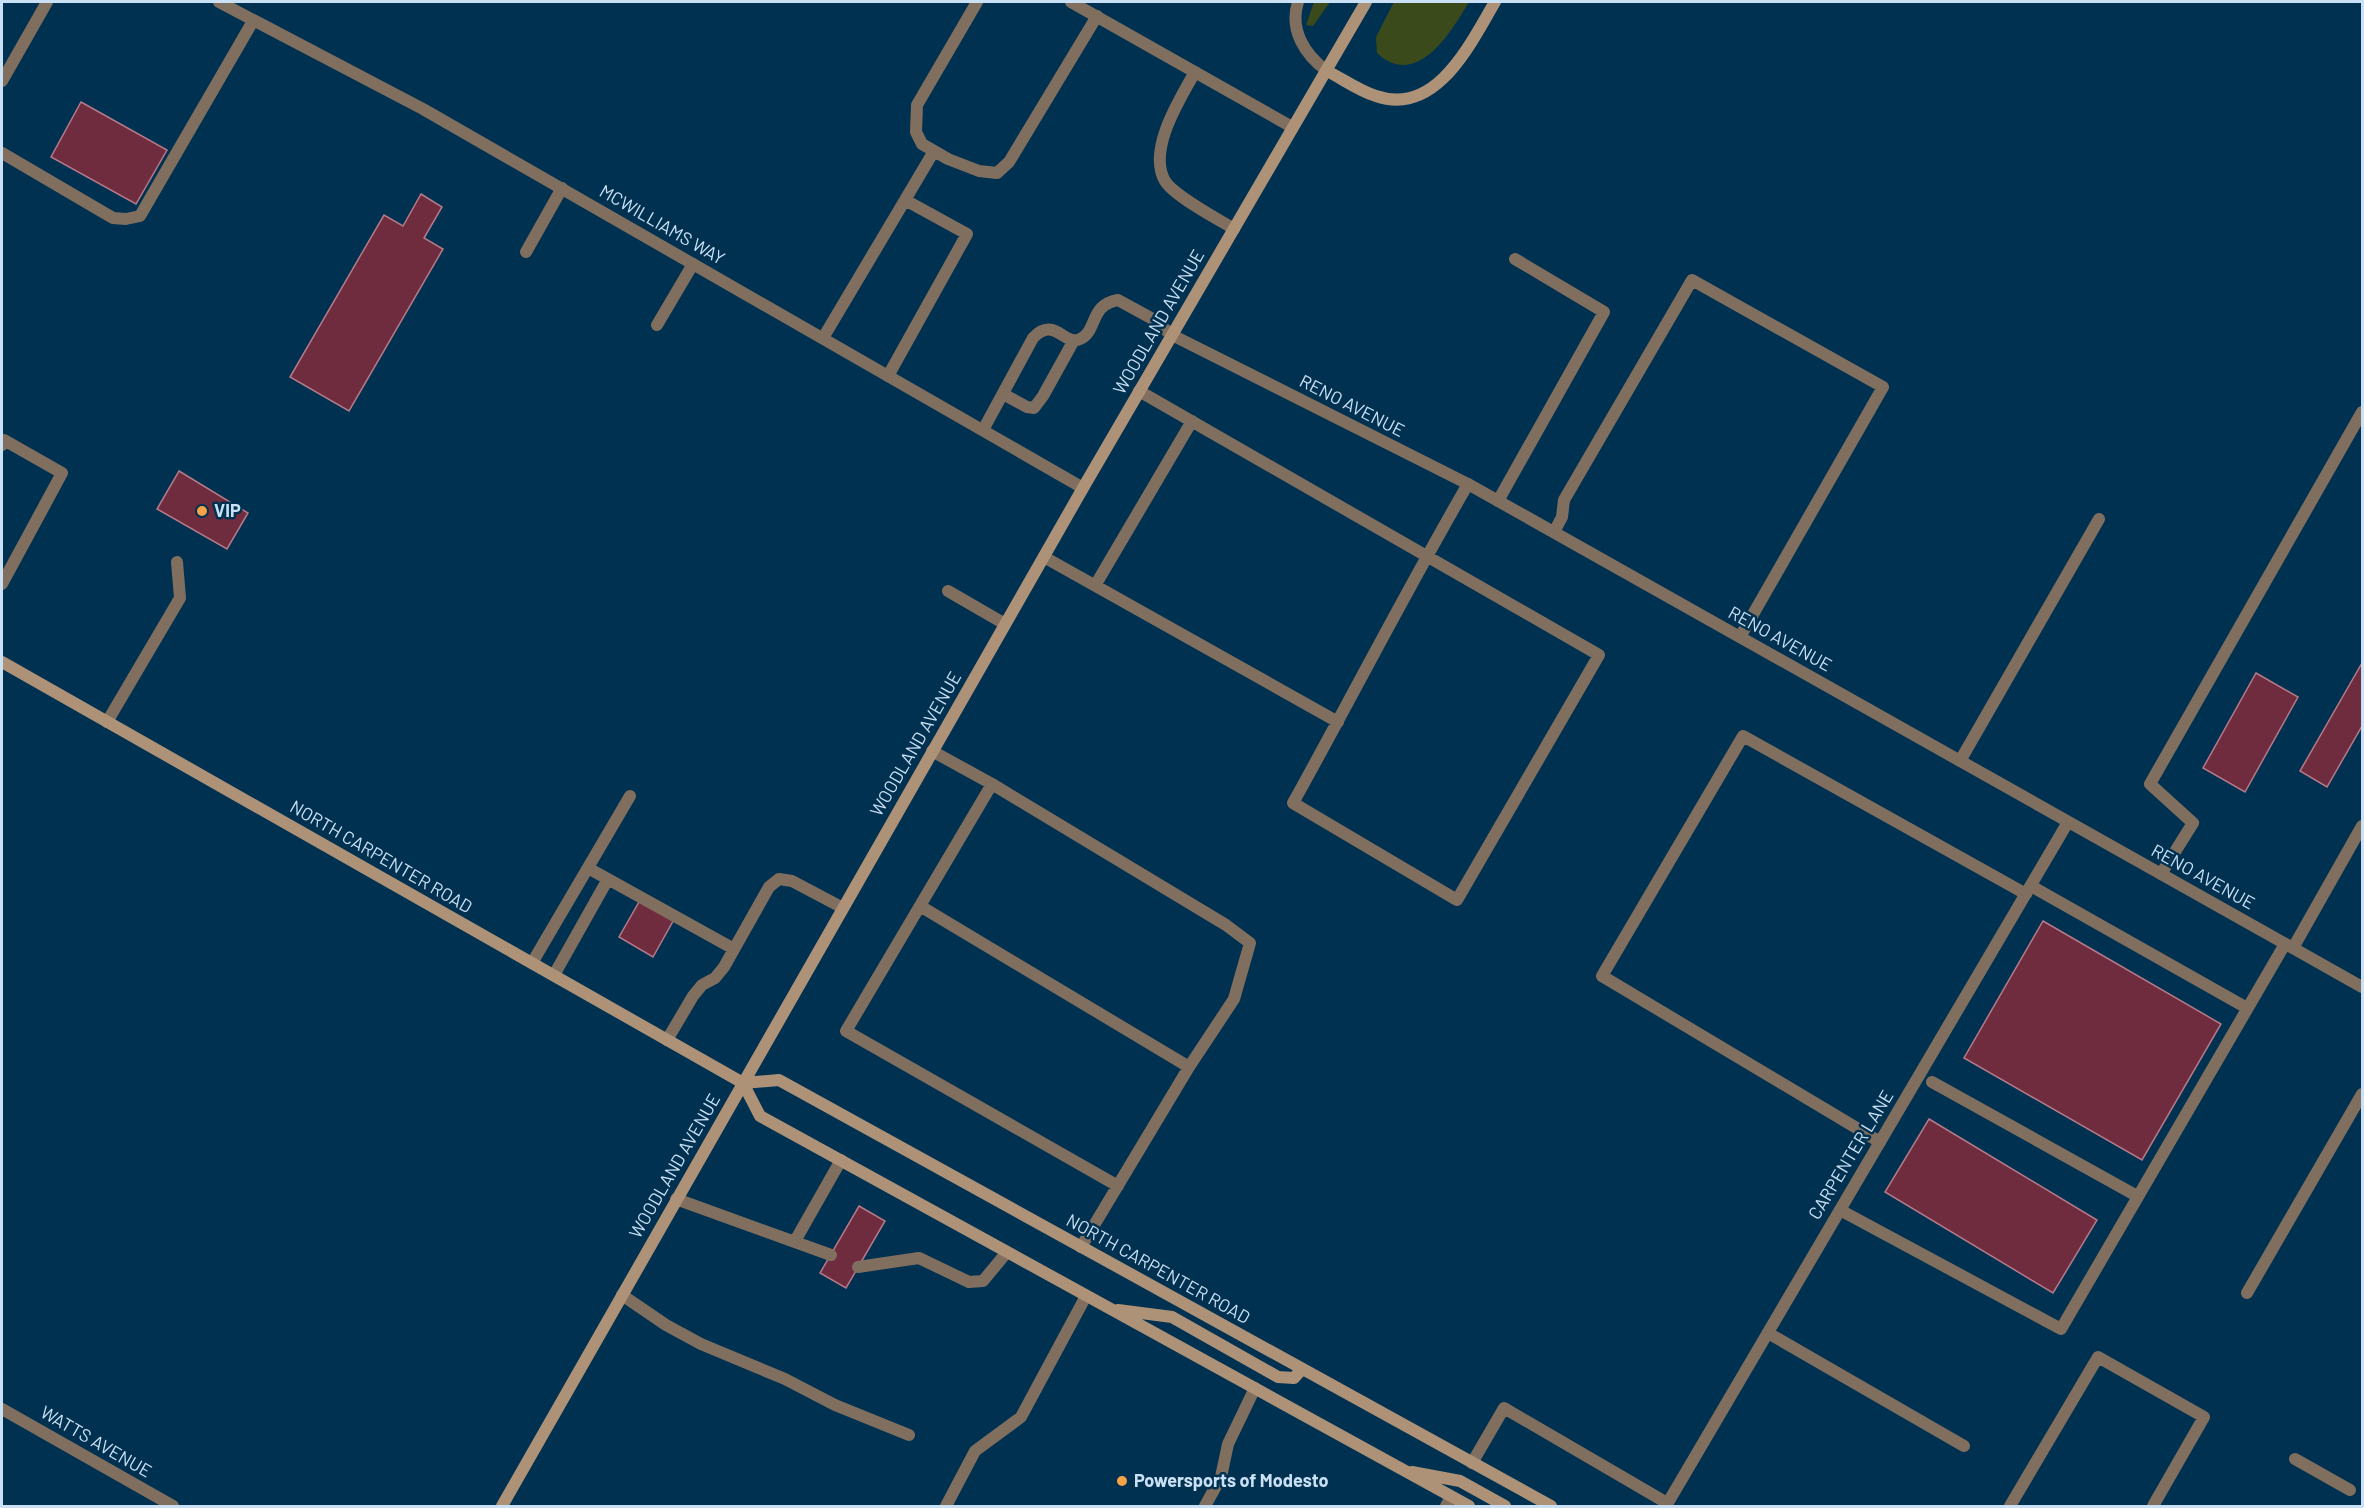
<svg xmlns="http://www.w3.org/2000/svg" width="2364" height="1508" font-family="Barlow,sans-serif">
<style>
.green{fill:#3b4a1a}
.building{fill:#702c3f;stroke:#b57a88;stroke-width:1.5}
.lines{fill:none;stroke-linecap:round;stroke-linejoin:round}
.lane{stroke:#806e5e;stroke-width:12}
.street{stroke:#806e5e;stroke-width:12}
.secondary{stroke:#ae9277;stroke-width:12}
.poi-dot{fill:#f6a247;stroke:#013150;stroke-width:2}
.labels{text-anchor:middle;stroke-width:5;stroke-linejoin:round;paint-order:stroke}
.street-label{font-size:18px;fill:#cae1f5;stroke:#013150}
.poi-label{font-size:18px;font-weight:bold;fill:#cae1f5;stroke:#013150;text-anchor:start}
</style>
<rect width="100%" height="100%" fill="#013150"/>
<path class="green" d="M 1314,2 L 1330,2 L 1313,26 L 1306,25 Z
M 1394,2 L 1469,2 C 1451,32 1417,90 1377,53 L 1376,37 Z"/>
<path class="building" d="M 81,102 L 167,150 L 136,204 L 51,157 Z
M 421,194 L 442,207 L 424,238 L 443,249 L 349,411 L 290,377 L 384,215 L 403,226 Z
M 179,471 L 248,513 L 227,549 L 157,509 Z
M 2362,663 L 2362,726 L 2327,787 L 2300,771 Z
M 2256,673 L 2298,697 L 2245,792 L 2203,768 Z
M 643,895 L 677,914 L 653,957 L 619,937 Z
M 2043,921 L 2221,1024 L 2142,1160 L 1964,1058 Z
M 1929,1119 L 2097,1220 L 2053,1293 L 1885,1192 Z
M 859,1206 L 885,1221 L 846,1288 L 820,1273 Z"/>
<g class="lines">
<path class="lane" d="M 977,2 L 917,105 L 916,132 L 922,144 L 948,159 L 979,171 L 997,173 L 1009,162 L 1097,16
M 1195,72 C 1180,99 1147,150 1165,181 C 1174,196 1218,219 1234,229
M 2,153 L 113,218 L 126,219 L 140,216 L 253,21
M 905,200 L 934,151
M 526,252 L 562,188
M 657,325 L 693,264
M 823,338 L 905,200 L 967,234 L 888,376
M 1139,391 L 1599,655 L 1457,900 L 1293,803 C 1352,697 1407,589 1468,484
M 1003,394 L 1027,407 L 1034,408 L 1043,396 L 1074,340
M 983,430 L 1033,338 C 1054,315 1065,347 1080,339 C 1098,331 1089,305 1118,300 L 1151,318 L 1172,335
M 2,445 L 4,440 L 62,473 L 2,584
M 1498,501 L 1604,312 L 1515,259
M 1554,532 L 1562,517 L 1564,500 L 1692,280 L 1883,387 L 1740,637
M 1044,557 L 1338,722
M 1096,584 L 1192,421
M 948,591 L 1005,624
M 107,722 L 180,598 L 177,562
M 932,751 L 992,784 L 1226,925 L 1250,943 L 1234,999 L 1189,1067 L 1081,1247
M 1960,761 L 2099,519
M 992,784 L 846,1031 L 1118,1186
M 588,868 L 734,949
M 2161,874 L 2193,823 L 2150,784 L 2362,412
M 2031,886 L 2247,1008
M 920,906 L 1189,1067
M 2293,948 L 2362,826
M 532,963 L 630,796
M 554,975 L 608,879
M 667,1040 L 693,996 L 702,985 L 715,978 L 724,967 L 769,887 L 779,879 L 792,881 L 843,908
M 1932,1082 L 2137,1196
M 1880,1142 L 1602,976 L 1743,736 L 2026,894
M 676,1199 L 831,1255
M 1840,1210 L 2061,1329 L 2285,944
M 795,1241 L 841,1160
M 858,1267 L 919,1258 L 969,1282 L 983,1281 L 1007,1252
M 2247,1293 L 2362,1094
M 622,1295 L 666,1325 L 701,1344 L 785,1379 L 835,1405 L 909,1435
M 1768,1333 L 1964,1446
M 2295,1459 L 2350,1490
M 1472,1463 L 1504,1408 L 1667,1503
M 946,1506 L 975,1451 L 1021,1417 L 1086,1296
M 1205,1506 L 1221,1477 L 1228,1444 L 1255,1388
M 1446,1506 L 1451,1497
M 2010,1506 L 2098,1357 L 2204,1417 L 2153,1506"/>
<path class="street" d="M 219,2 L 423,109 L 1083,488
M 1071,2 L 1292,127
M 1298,2 C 1289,30 1305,55 1327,71
M 2,81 L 47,2
M 1172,335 L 1468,484 L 2362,987
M 2,1409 L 173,1506
M 1666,1506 L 2068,822"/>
<path class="secondary" d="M 1327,71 C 1343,79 1359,91 1376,96 C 1437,117 1471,42 1495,2
M 2,662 L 743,1083 L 760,1116 L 1469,1506
M 743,1083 L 779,1080 L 1551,1506
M 1118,1310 L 1172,1317 L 1278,1377 L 1294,1378 L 1302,1369
M 1412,1472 L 1460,1481 L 1505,1506
M 502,1506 L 1083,488 L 1366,2"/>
</g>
<g class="poi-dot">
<circle cx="202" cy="511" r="6"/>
<circle cx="1122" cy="1481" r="6"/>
</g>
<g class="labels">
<g class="street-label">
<text transform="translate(662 225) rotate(30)" y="6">MCWILLIAMS WAY</text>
<text transform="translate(1159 322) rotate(-60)" y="6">WOODLAND AVENUE</text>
<text transform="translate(1352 406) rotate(27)" y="6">RENO AVENUE</text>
<text transform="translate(1780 639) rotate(29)" y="6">RENO AVENUE</text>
<text transform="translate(916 744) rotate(-60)" y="6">WOODLAND AVENUE</text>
<text transform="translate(381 857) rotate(30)" y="6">NORTH CARPENTER ROAD</text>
<text transform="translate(2203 877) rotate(29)" y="6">RENO AVENUE</text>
<text transform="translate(1851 1155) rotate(-59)" y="6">CARPENTER LANE</text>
<text transform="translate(675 1166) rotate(-60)" y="6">WOODLAND AVENUE</text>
<text transform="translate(1158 1269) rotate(29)" y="6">NORTH CARPENTER ROAD</text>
<text transform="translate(96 1442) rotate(30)" y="6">WATTS AVENUE</text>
</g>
<g class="poi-label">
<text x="214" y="517">VIP</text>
<text x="1134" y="1487">Powersports of Modesto</text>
</g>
</g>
<rect width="2364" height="1508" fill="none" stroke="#cae1f5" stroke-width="6"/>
</svg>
